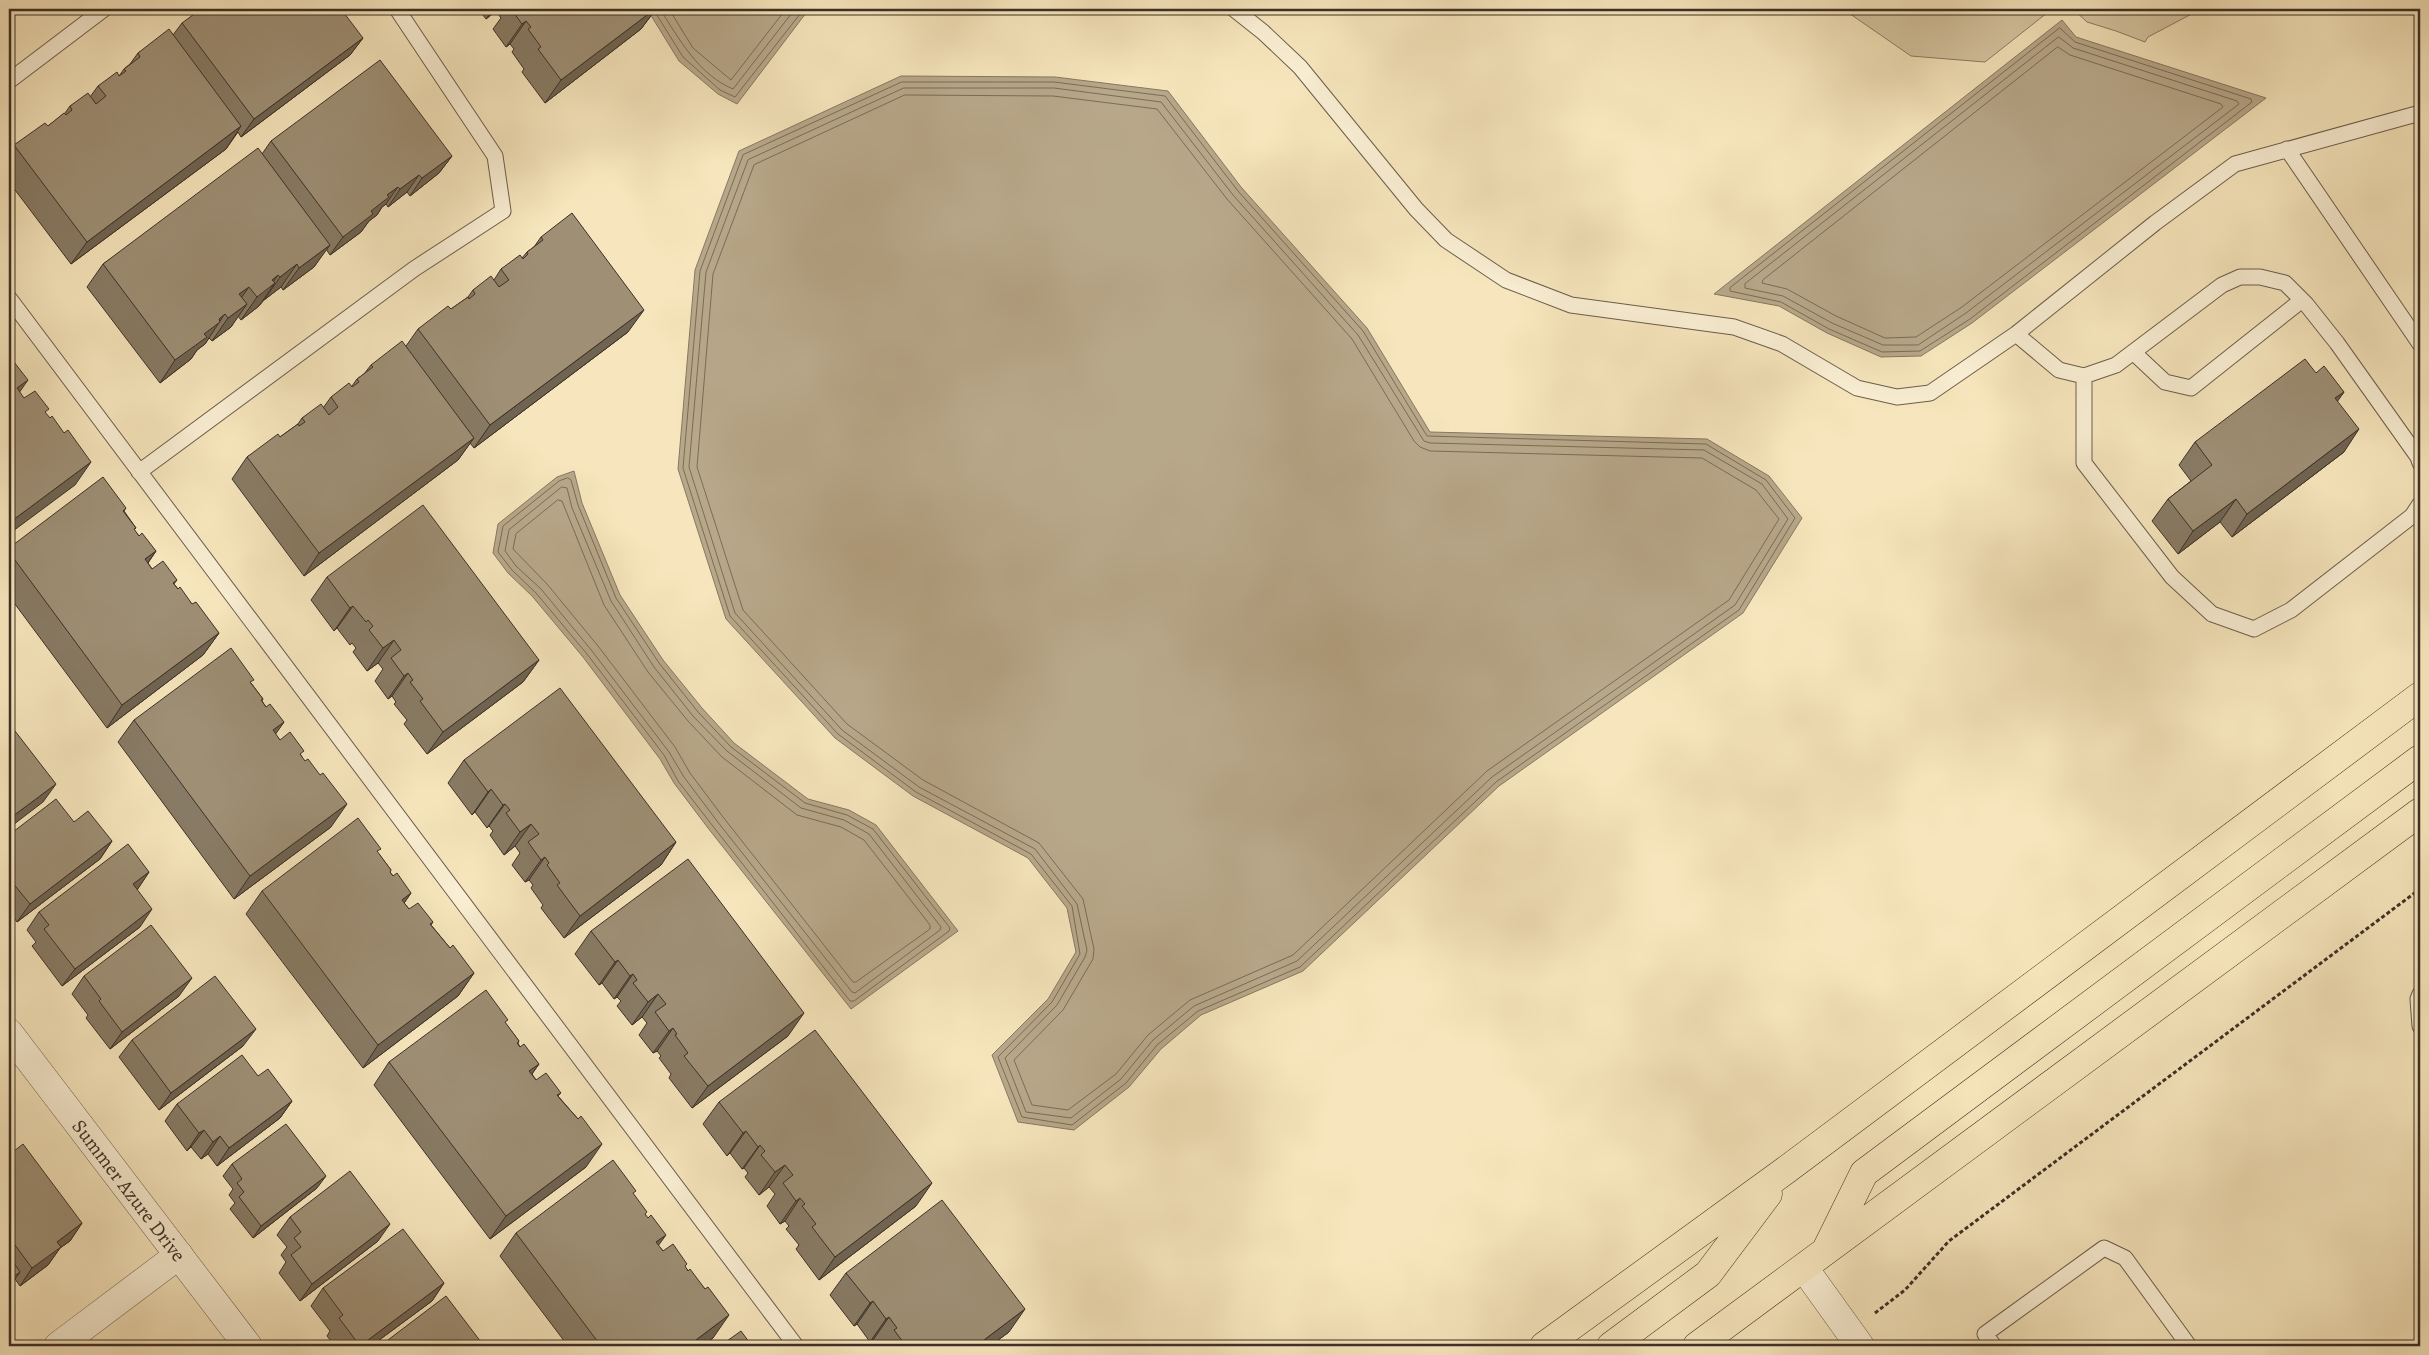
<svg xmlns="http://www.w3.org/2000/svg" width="2429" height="1355" font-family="Alegreya,serif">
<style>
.green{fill:#d7c7a4;stroke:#8a7c66}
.water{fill:#b8a88a;stroke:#877862}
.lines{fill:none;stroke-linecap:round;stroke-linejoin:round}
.shore{stroke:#7a6c58;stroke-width:1}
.service-casing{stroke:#6c5e4c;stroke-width:17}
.minor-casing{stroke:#6c5e4c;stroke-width:29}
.primary-casing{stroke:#3d3027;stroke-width:29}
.path{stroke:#3d3027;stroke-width:3;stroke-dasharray:4 2.5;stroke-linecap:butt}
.service{stroke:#faefd4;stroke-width:15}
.minor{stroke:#faefd4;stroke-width:28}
.primary{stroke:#f7e6bd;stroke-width:28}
.wall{fill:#887b65;stroke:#3d3027}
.shaded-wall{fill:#6f6452;stroke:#3d3027}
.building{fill:#9e8f75;stroke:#3d3027}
.labels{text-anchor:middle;stroke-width:4.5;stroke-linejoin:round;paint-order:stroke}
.street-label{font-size:20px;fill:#3d3027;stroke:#faefd4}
</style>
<rect width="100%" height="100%" fill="#f7e6bd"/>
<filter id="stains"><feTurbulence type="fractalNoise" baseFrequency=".004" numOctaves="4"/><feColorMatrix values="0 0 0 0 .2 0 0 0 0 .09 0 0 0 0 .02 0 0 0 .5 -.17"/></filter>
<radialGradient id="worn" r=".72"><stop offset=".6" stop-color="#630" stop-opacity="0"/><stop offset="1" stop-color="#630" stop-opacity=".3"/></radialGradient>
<path class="green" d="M 1843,9 L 2052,9 L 1985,62 L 1911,56 Z
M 2073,9 L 2201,9 L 2148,37 L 2145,42 L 2116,31 L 2087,22 Z"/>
<path class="water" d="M 647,9 L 812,9 L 806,13 L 737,104 L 718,94 L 679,61 Z
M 2062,20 L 2076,37 L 2266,98 L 1972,323 L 1921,356 L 1881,357 L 1827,333 L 1779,306 L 1714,294 Z
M 901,76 L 1055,77 L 1168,91 L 1241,187 L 1367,328 L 1430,432 L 1707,439 L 1769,476 L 1802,518 L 1743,613 L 1499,786 L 1303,971 L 1201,1015 L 1161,1049 L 1129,1087 L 1074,1130 L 1018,1122 L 992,1055 L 1048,999 L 1076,952 L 1067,908 L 1028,858 L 913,796 L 835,738 L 726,619 L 678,469 L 695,270 L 739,151 Z
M 574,471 L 582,503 L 620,595 L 663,660 L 702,708 L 734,743 L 808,799 L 849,810 L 876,825 L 958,931 L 851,1009 L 708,828 L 674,783 L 660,759 L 583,657 L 532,596 L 508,573 L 493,553 L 498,524 L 557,477 Z"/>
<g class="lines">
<path class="shore" d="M 660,9 C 679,39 699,75 733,89 L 795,9
M 669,9 L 693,48 L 731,80 L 786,9
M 655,12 L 683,57 L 720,90 L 735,97 L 804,9
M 2060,28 L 2075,42 L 2251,99 L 2252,102 L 1970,319 L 1920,351 L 1882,352 L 1829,329 L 1781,302 L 1730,291 L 1730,288 Z
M 2059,37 L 2073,48 L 2237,101 L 2239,104 L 1966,313 L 1918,345 L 1883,345 L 1832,323 L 1783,296 L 1745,288 L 1745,284 Z
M 2058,47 L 2070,55 L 2221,104 L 2223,107 L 1962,307 L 1916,337 L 1885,338 L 1836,316 L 1787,289 L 1762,283 L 1763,280 Z
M 902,82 L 1054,82 L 1165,96 L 1238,191 L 1363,331 L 1427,436 L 1706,444 L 1766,480 L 1795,518 L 1739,610 L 1496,782 L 1300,967 L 1198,1011 L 1157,1045 L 1126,1083 L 1072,1125 L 1022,1117 L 998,1057 L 1052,1002 L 1080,954 L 1072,906 L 1031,854 L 916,792 L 838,734 L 730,616 L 683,468 L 700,271 L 743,155 Z
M 904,88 L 1054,88 L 1161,102 L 1233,195 L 1358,335 L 1424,441 L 1430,443 L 1704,450 L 1762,484 L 1788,519 L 1735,605 L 1492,777 L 1297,961 L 1194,1006 L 1153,1040 L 1121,1079 L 1071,1118 L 1026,1112 L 1005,1058 L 1057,1005 L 1085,957 L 1087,950 L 1077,904 L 1035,849 L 919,787 L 842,730 L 735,613 L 689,467 L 706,272 L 748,160 Z
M 905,95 L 1053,96 L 1157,109 L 1227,199 L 1352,339 L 1414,441 L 1420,447 L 1430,451 L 1702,458 L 1756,490 L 1779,519 L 1729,600 L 1487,771 L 1293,955 L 1190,1000 L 1148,1035 L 1116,1074 L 1068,1110 L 1032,1105 L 1014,1060 L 1063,1010 L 1093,959 L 1094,949 L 1083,899 L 1039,843 L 923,780 L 847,724 L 743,610 L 697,467 L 713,274 L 754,165 Z
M 568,478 L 571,480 L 578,505 L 616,598 L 659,663 L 698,712 L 731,747 L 805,803 L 847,815 L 873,829 L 950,928 L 949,931 L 854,1001 L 850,1001 L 712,825 L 678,781 L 664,755 L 587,654 L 536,593 L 512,570 L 498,552 L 503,526 L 559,481 Z
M 562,487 L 567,488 L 572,508 L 611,601 L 654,667 L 693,716 L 727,751 L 801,808 L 844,820 L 869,834 L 941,927 L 940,930 L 855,993 L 852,992 L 717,821 L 684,777 L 669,752 L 592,651 L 541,589 L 516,566 L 505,551 L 509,530 Z
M 558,500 L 562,501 L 604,605 L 648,672 L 688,721 L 722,757 L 797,815 L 841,827 L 864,840 L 930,925 L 930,929 L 856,982 L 853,982 L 723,817 L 690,773 L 675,747 L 598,646 L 547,584 L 513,549 L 516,534 Z"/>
<g class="service-casing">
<path id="service" d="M 1234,9 L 1263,32 L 1300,67 L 1416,209 L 1446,240 L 1506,280 L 1571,305 L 1734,327 L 1782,344 L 1857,388 L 1897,397 L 1930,393 L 2016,334 L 2155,223 L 2235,164 L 2420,113
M 9,81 L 104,9
M 2287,149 L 2420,344
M 9,298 L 796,1346
M 2016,334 L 2059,370 L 2084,376 L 2116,365 L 2222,285 L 2240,277 L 2260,277 L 2285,283 L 2306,304 L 2337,343 L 2418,457 L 2420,463
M 2133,352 L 2165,382 L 2191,388 L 2302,300
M 2084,376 L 2084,463 L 2172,577 L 2212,614 L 2254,629 L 2291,610 L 2412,516 L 2420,504
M 139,472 L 414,269 L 503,211 L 495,156 L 397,9
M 2420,994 L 2418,999 L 2420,1026
M 1994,1346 L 1985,1334 L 2104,1248 L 2125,1258 L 2189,1346"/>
</g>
<g class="minor-casing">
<g id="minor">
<path id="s1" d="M 9,1033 L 248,1346"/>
<path d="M 1804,1268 L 1860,1346"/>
<path d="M 58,1346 L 179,1255"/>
</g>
</g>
<g class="primary-casing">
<path id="primary" d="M 1827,1248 L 1864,1173 L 2420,759
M 1544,1346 L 1786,1170 L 2420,696
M 1611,1346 L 1708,1274 L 1768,1194
M 1697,1346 L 2420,812"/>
</g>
<path class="path" d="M 1875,1313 L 1905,1290 L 1949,1241 L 2420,889"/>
<use href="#service" class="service"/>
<use href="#minor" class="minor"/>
<use href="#primary" class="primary"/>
</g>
<path class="wall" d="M 478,9 L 656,9 L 641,29 L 545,103 L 522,72 L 524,69 L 512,52 L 514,49 L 510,44 L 506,47 L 493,29 L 501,18 L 496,11 L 486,19 Z
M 182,23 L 363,38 L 350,55 L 241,137 L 238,132 L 226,149 L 71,264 L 9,182 L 9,153 L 14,145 L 48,126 L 65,113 L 70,106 L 90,97 L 98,86 L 119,76 L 124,69 L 130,64 L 138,53 L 173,35 Z
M 271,141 L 452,156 L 439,173 L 410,196 L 407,192 L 388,207 L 386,204 L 382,207 L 377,215 L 369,221 L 361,232 L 330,255 L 326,249 L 314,267 L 283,290 L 281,287 L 264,300 L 259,306 L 241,320 L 238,316 L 231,327 L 212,341 L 209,338 L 205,344 L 197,350 L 191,359 L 160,383 L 87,287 L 103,264 L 262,154 Z
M 541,237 L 628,332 L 474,448 L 470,443 L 458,460 L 304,576 L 232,479 L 247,457 L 280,437 L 298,424 L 302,418 L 323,408 L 331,397 L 352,386 L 357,379 L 364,374 L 371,365 L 406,346 L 418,329 L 451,309 L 468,297 L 473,290 L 494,280 L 501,269 L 522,258 L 527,252 L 534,247 Z
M 2316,373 L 2344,392 L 2337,401 L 2344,452 L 2232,537 L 2220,522 L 2178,554 L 2152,521 L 2168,499 L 2191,481 L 2179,465 L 2195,442 Z
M 126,508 L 124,511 L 136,528 L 134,530 L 139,536 L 156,551 L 148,563 L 152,569 L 177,580 L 174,584 L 178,589 L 219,633 L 203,655 L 107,728 L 9,596 L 9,548 Z
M 327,577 L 539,660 L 523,682 L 427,754 L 404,724 L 407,720 L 394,704 L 396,702 L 392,696 L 388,699 L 375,681 L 383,669 L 378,663 L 367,671 L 353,652 L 356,648 L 352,643 L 350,645 L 337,628 L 334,631 L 311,600 Z
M 251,683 L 263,699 L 262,701 L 266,707 L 284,722 L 275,734 L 280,740 L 301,755 L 331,827 L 234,899 L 118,742 L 134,720 Z
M 464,760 L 676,842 L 661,865 L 564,938 L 541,908 L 543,905 L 531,888 L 533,885 L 529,880 L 525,882 L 512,865 L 520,853 L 515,846 L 504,855 L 490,835 L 493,831 L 489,826 L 487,828 L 475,812 L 472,815 L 448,783 Z
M 74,822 L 112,841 L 100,859 L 17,922 L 9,911 L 9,835 Z
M 378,853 L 391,870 L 390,872 L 393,876 L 411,893 L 404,903 L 409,909 L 433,922 L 431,925 L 450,948 L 474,973 L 458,996 L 363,1068 L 246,914 L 262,891 Z
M 149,872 L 137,890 L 140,927 L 62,986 L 32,946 L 36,942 L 27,930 L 39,912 Z
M 591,931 L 788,1036 L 692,1108 L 669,1078 L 671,1074 L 659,1058 L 661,1056 L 657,1051 L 653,1053 L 639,1035 L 647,1023 L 642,1017 L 632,1025 L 617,1006 L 621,1001 L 617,997 L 614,999 L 602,983 L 599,985 L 575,954 Z
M 84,976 L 179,996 L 110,1049 L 86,1018 L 88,1015 L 72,994 Z
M 506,1024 L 519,1041 L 518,1043 L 520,1047 L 539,1064 L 532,1074 L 536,1080 L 561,1093 L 558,1096 L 578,1119 L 586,1167 L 490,1239 L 374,1085 L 389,1062 Z
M 132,1040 L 243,1046 L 159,1110 L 119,1057 Z
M 258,1076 L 292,1101 L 280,1118 L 217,1166 L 208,1154 L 201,1159 L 191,1147 L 187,1151 L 165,1121 L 177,1104 Z
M 719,1102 L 916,1206 L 819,1280 L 796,1249 L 799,1245 L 786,1229 L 789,1226 L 785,1221 L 780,1224 L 767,1206 L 775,1194 L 769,1187 L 759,1195 L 745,1177 L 748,1173 L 744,1168 L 742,1169 L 730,1153 L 727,1156 L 703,1124 Z
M 9,1155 L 82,1223 L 70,1241 L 60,1248 L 48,1265 L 20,1286 L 15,1279 L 9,1288 Z
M 232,1164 L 317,1188 L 253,1238 L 230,1209 L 235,1203 L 229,1195 L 233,1189 L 223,1176 Z
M 633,1194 L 645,1214 L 658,1245 L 663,1251 L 685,1267 L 705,1289 L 713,1338 L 702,1346 L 568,1346 L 500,1256 L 516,1233 Z
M 290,1217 L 378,1241 L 300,1301 L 279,1273 L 286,1262 L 281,1255 L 287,1247 L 277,1235 Z
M 846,1273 L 1009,1332 L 990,1346 L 878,1346 L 873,1340 L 870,1342 L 857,1324 L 854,1326 L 830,1295 Z
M 444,1283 L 432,1301 L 371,1346 L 335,1346 L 327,1336 L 330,1331 L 311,1306 L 323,1288 Z"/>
<path class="shaded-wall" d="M 493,9 L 498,9 L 496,11 L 486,19 Z
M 655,9 L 656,9 L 641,29 L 545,103 L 561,80 Z
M 526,21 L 510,44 L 506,47 L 522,24 Z
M 363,38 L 350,55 L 241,137 L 254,119 Z
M 241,126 L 226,149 L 71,264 L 87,242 Z
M 452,156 L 439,173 L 410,196 L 422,178 Z
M 419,175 L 407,192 L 388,207 L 400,189 Z
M 398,187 L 386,204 L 382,207 L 377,215 L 369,221 L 361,232 L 330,255 L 343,237 L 387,195 Z
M 330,245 L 314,267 L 283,290 L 299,268 Z
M 297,264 L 281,287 L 264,300 L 280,277 Z
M 278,275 L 270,287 L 275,283 L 259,306 L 241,320 L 257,297 L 272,280 Z
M 249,287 L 233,309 L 224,315 L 205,344 L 197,350 L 191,359 L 160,383 L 175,360 L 204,334 L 239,294 Z
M 247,304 L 231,327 L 212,341 L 228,318 Z
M 644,310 L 628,332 L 474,448 L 490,425 Z
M 28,380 L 12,403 L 17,388 Z
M 2344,392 L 2328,415 L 2335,398 Z
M 2359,429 L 2344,452 L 2232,537 L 2247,514 Z
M 474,438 L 458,460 L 304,576 L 319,553 Z
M 91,462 L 75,485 L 9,534 L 9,523 Z
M 2236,499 L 2220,522 L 2178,554 L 2193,531 Z
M 156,551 L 140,574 L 145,559 Z
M 353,606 L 337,628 L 334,631 L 350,608 Z
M 219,633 L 203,655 L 107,728 L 122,705 Z
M 394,640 L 378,663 L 367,671 L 383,648 Z
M 539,660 L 523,682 L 427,754 L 443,732 Z
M 408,673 L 392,696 L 388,699 L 404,676 Z
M 284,722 L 268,745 L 273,730 Z
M 56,784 L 43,802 L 9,828 L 9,819 Z
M 491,789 L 475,812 L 472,815 L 488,792 Z
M 347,804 L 331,827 L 234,899 L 250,876 Z
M 505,804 L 489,826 L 487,828 L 503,805 Z
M 531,824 L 515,846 L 504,855 L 520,832 Z
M 112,841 L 100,859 L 17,922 L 30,904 Z
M 676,842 L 661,865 L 564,938 L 580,916 Z
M 545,857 L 529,880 L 525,882 L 541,860 Z
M 149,872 L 137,890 L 133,884 Z
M 411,893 L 396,915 L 402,900 Z
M 152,909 L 140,927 L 62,986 L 75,969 Z
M 618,960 L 602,983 L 599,985 L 615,962 Z
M 474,973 L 458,996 L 363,1068 L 378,1045 Z
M 633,974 L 617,997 L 614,999 L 630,976 Z
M 192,978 L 179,996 L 110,1049 L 122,1032 Z
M 658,994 L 642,1017 L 632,1025 L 648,1002 Z
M 804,1013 L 788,1036 L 692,1108 L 708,1086 Z
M 673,1028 L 657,1051 L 653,1053 L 669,1031 Z
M 256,1029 L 243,1046 L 159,1110 L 171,1093 Z
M 539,1064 L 523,1086 L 529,1071 Z
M 292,1101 L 280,1118 L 217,1166 L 229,1148 Z
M 204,1130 L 191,1147 L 187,1151 L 199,1133 Z
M 746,1131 L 730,1153 L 727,1156 L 743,1133 Z
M 220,1136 L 208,1154 L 201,1159 L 213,1142 Z
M 602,1144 L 586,1167 L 490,1239 L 506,1216 Z
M 760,1145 L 744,1168 L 742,1169 L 758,1147 Z
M 785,1165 L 769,1187 L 759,1195 L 775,1172 Z
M 326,1176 L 317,1188 L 253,1238 L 261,1226 Z
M 932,1183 L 916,1206 L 819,1280 L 835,1257 Z
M 800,1198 L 785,1221 L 780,1224 L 796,1201 Z
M 82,1223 L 70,1241 L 60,1248 L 48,1265 L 20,1286 L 32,1268 L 57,1242 Z
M 390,1224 L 378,1241 L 300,1301 L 312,1284 Z
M 666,1235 L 650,1257 L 656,1242 Z
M 20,1272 L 9,1288 L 9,1280 Z
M 444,1283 L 432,1301 L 371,1346 L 360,1346 Z
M 873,1301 L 857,1324 L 854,1326 L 870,1303 Z
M 1025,1309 L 1009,1332 L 990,1346 L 976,1346 Z
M 729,1315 L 713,1338 L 702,1346 L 688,1346 Z
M 889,1317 L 873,1340 L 870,1342 L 886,1319 Z"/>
<path class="building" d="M 201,9 L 341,9 L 363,38 L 254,119 L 182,23 Z
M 511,9 L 655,9 L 561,80 L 538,49 L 541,47 L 528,29 L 531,27 L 526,21 L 522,24 Z
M 169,29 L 241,126 L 87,242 L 14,145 L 45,123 L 48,126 L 64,113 L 66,115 L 72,110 L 70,106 L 88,93 L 96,104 L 106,96 L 98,86 L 117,72 L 119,76 L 126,71 L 124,69 L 140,57 L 138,53 Z
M 380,60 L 452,156 L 422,178 L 419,175 L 400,189 L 398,187 L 387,195 L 389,197 L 371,211 L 373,214 L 343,237 L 271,141 Z
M 258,148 L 330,245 L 299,268 L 297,264 L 280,277 L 278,275 L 272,280 L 275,283 L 257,297 L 249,287 L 239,294 L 247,304 L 228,318 L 225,314 L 219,319 L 220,322 L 204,334 L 207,337 L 175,360 L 103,264 Z
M 572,213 L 644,310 L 490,425 L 418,329 L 448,306 L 451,309 L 468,297 L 469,299 L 475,294 L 473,290 L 491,276 L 499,287 L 509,280 L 501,269 L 520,255 L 523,259 L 528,254 L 527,252 L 543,240 L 541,237 Z
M 402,341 L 474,438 L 319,553 L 247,457 L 278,434 L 280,437 L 298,424 L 299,426 L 305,422 L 302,418 L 321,404 L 329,415 L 338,407 L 331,397 L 349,383 L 352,387 L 359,382 L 357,379 L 373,367 L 371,365 Z
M 2305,359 L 2316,373 L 2324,366 L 2344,392 L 2335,398 L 2359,429 L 2247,514 L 2236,499 L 2193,531 L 2168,499 L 2212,465 L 2195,442 Z
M 9,362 L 10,364 L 14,362 L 28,380 L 17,388 L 24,398 L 35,391 L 49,409 L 45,412 L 50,418 L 52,416 L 64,433 L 68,430 L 91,462 L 9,523 Z
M 103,477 L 126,508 L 123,511 L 136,528 L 134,529 L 139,536 L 142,533 L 156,551 L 145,559 L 152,569 L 163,561 L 177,580 L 173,583 L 178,589 L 180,587 L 192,604 L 196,602 L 219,633 L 122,705 L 9,552 L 9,548 Z
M 423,505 L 539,660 L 443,732 L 420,701 L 423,699 L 410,682 L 413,680 L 408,673 L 404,676 L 391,658 L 401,650 L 394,640 L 383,648 L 369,630 L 373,626 L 368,620 L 366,622 L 353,606 L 350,608 L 327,577 Z
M 231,648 L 254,680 L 250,682 L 263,699 L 261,700 L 266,707 L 270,704 L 284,722 L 273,730 L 280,740 L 290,732 L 304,751 L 300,754 L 305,761 L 308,759 L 320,775 L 323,773 L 347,804 L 250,876 L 134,720 Z
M 560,688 L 676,842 L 580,916 L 557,885 L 560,883 L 547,865 L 549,863 L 545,857 L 541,860 L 528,842 L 539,834 L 531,824 L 520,832 L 506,813 L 510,810 L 505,804 L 503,805 L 491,789 L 488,792 L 464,760 Z
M 15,731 L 56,784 L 9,819 L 9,735 Z
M 56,799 L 74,822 L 88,811 L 112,841 L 30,904 L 12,882 L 10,884 L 9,882 L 9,835 Z
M 358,818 L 381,849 L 377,851 L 391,870 L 390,872 L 393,876 L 397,873 L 411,893 L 402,900 L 409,909 L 418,903 L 433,922 L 430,924 L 450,948 L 453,945 L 474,973 L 378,1045 L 262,891 Z
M 128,844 L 149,872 L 133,884 L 152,909 L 75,969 L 44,929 L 49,925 L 39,912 Z
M 688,859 L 804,1013 L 708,1086 L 684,1056 L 688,1053 L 675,1035 L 677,1034 L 673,1028 L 669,1031 L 655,1012 L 666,1004 L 658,994 L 648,1002 L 633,983 L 637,980 L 633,974 L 630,976 L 618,960 L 615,962 L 591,931 Z
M 151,925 L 192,978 L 122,1032 L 99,1001 L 101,999 L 84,976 Z
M 215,976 L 256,1029 L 171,1093 L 132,1040 Z
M 486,990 L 508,1020 L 505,1022 L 519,1041 L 517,1043 L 520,1047 L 524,1044 L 539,1064 L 529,1071 L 536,1080 L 546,1073 L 561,1093 L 557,1095 L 561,1100 L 578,1119 L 581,1116 L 602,1144 L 506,1216 L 389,1062 Z
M 815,1030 L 932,1183 L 835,1257 L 812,1227 L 816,1224 L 802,1206 L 805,1204 L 800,1198 L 796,1201 L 783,1183 L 793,1175 L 785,1165 L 775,1172 L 761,1155 L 765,1151 L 760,1145 L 758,1147 L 746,1131 L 743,1133 L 719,1102 Z
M 242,1055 L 258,1076 L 268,1069 L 292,1101 L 229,1148 L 220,1136 L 213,1142 L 204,1130 L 199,1133 L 177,1104 Z
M 286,1124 L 326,1176 L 261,1226 L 239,1197 L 244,1192 L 237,1183 L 242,1179 L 232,1164 Z
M 23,1144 L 82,1223 L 57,1242 L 61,1247 L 32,1268 L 9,1237 L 9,1155 Z
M 613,1160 L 636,1191 L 633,1193 L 647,1212 L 645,1214 L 648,1218 L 651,1215 L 666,1235 L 656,1242 L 663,1251 L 673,1244 L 687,1264 L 685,1266 L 688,1271 L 690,1269 L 705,1289 L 708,1287 L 729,1315 L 688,1346 L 601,1346 L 516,1233 Z
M 350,1171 L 390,1224 L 312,1284 L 291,1255 L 301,1247 L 294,1238 L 301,1232 L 290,1217 Z
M 942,1200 L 1025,1309 L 976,1346 L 906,1346 L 894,1330 L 897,1328 L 889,1317 L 886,1319 L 873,1301 L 870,1303 L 846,1273 Z
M 403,1229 L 444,1283 L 360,1346 L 339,1318 L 343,1315 L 323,1288 Z
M 9,1256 L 20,1272 L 9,1280 Z
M 446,1296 L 484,1346 L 380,1346 Z
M 741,1331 L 752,1346 L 720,1346 Z"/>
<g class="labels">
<g class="street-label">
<text dy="7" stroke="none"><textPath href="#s1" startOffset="198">Summer Azure Drive</textPath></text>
</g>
</g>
<rect width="2429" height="1355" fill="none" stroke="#f7e6bd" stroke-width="30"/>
<rect x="10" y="10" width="2409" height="1335" fill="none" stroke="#3d3027" stroke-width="2.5"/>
<rect x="15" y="15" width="2399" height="1325" fill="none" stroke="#3d3027"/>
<rect width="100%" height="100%" filter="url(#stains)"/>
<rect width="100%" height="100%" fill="url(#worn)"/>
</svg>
